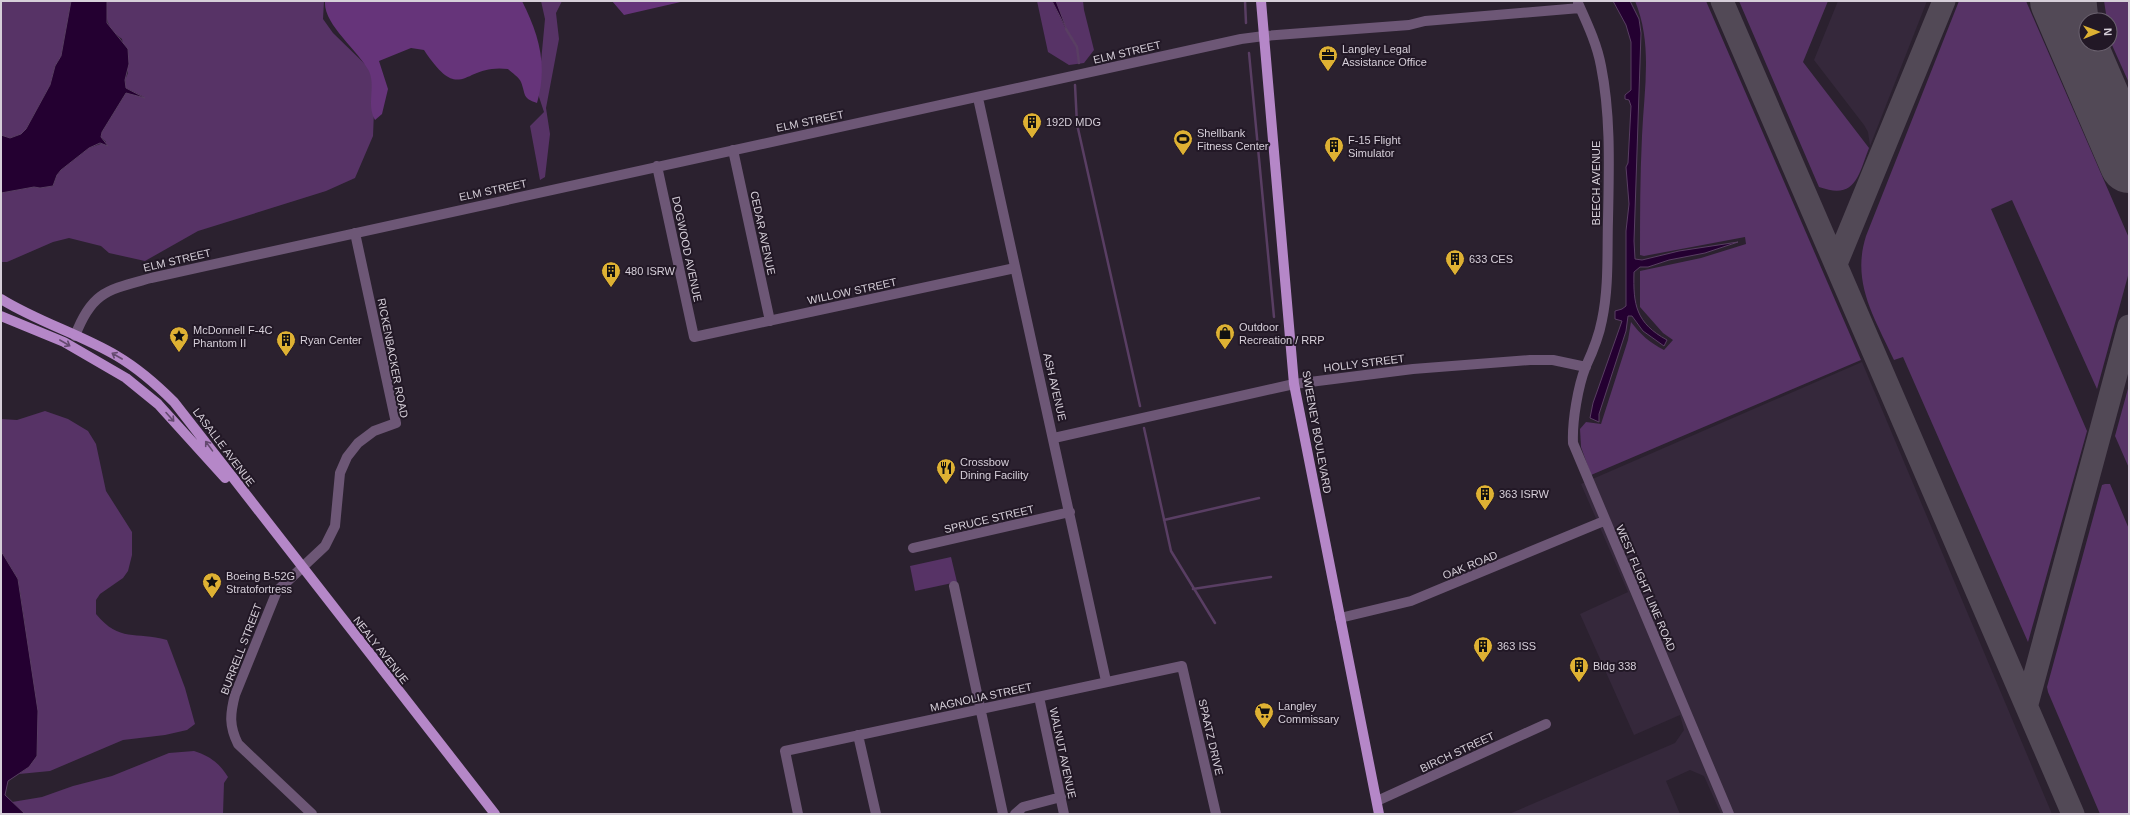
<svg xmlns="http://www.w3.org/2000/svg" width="2130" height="815" font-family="Helvetica,sans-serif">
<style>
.built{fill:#35283b}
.green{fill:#573366}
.forest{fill:#66347a}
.water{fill:#240031;stroke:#593e63}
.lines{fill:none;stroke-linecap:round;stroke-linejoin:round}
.stream{stroke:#593e63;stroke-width:2.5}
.taxiway{stroke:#524956;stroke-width:23}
.runway{stroke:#524956;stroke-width:58}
.minor{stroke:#6d5776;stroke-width:10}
.major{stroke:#b587c8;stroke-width:10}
.oneway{stroke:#644a6f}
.labels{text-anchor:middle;stroke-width:4;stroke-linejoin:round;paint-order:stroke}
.poi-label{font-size:11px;fill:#d6cfd9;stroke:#221826;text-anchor:start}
.street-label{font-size:11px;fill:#d6cfd9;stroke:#221826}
</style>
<rect width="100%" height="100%" fill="#2b212f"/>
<path class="built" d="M 1838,1 L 1927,1 L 1870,146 L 1868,132 L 1864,125 L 1814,60 Z
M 1862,362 L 2052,814 L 1721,814 L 1704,776 L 1690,770 L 1666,781 L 1680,814 L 1509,814 L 1675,743 L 1684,730 L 1680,715 L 1634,735 L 1580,614 L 1628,592 L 1581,484 Z"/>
<path class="green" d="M 1,1 L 71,1 L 61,56 L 55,66 L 50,85 L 26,129 L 21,134 L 10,138 L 1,135 Z
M 107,1 L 324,1 L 323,19 L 333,33 L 370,69 L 375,85 L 373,136 L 355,178 L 326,191 L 198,231 L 145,261 L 109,253 L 101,246 L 69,238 L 53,242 L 7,262 L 1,262 L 1,193 L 34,187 L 40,188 L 53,186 L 57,175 L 61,170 L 89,148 L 106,142 L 101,137 L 102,132 L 126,93 L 144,97 L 126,88 L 125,80 L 128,73 L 122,39 C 106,26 106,21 107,1 Z
M 541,1 L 562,1 L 556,13 L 559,39 L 546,108 L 550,134 L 545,177 L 540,180 L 530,126 L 544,112 L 538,94 L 545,19 Z
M 1037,1 L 1052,1 L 1066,29 L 1056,1 L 1083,1 L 1084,10 L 1094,50 L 1084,63 L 1069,65 L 1048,52 Z
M 1635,1 L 1706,1 L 1861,360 L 1591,475 L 1581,447 L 1580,429 L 1586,422 L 1601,424 L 1628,340 L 1631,322 C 1640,334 1650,343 1664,350 L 1673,340 L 1663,333 L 1640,307 L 1640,271 L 1701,258 L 1746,244 L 1745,237 L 1644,256 L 1640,255 C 1640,216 1640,176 1642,136 C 1644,90 1653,44 1635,1 Z
M 1739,1 L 1828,1 L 1803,62 L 1869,148 C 1858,176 1856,200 1819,187 Z
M 1959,1 L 2026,1 L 2129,238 L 2129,272 L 2097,389 L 2012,200 L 1991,209 L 2087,431 L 2028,642 L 1903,357 L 1894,360 C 1875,318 1851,283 1866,236 Z
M 2104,1 L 2129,1 L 2129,83 L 2112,45 L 2110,20 L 2107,20 Z
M 2129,385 L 2129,468 L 2115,436 Z
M 45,411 L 68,419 L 88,431 L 96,444 L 106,491 L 132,532 L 132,555 L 128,571 L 123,578 L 100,594 L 96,600 L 96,614 C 120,643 135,631 167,640 L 185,688 L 195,724 L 187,730 L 165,735 L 123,740 L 50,771 L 19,774 L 29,767 L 25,624 L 18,579 L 1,551 L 1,419 L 17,420 Z
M 2105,484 L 2110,484 L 2129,529 L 2129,814 L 2100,814 L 2048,692 L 2047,687 L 2102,485 Z
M 951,557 L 957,582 L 915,591 L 910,566 Z
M 194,751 C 210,756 219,763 228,777 L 224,783 L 223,814 L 25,814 L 12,802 L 42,797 L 73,786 L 112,776 L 169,753 Z"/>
<path class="forest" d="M 325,1 L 522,1 C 539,35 548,65 537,103 C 522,98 526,95 521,82 C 519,77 512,73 508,69 C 462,63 462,107 424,50 L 411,48 L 379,61 L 388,89 L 382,114 L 375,120 C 366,105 376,87 369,71 C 358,50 323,24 325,1 Z
M 612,1 L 685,1 L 624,15 Z"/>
<path class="water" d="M 71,1 L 107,1 L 107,23 L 128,49 L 129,64 L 125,80 L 126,88 L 145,98 L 126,93 L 102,132 L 101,137 L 108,146 L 100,143 L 89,148 L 61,170 L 57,175 L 53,186 L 40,188 L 34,187 L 1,193 L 1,135 L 10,138 L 21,134 L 26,129 L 50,85 L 55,66 L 61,56 Z
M 1052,1 L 1056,1 L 1067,30 Z
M 1613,1 L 1630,1 L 1639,19 L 1641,33 L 1634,241 L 1635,259 L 1642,260 L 1679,251 L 1738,242 L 1705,253 L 1669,260 L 1648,267 L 1640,267 L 1634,272 C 1633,305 1636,323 1667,340 L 1664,346 L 1643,331 L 1632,316 L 1628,316 L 1626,331 L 1599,414 L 1599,422 L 1590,418 L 1593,403 L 1622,321 L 1615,319 L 1615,311 L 1622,309 L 1626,306 L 1626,231 L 1629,204 L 1626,167 L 1628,163 L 1631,106 L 1629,100 L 1625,99 L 1625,95 L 1631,90 L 1631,42 L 1626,25 Z
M 1,551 L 18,579 L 38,711 L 37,756 L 29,767 L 8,781 L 5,795 L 25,814 L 1,814 Z"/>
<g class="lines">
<path class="stream" d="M 1245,1 L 1246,23
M 1066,29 L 1077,47 L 1079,63
M 1249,53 L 1274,317
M 1075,85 L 1077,124 L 1140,406
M 1144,428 L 1171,551 L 1215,623
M 1164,520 L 1259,498
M 1193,589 L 1271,577"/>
<path class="taxiway" d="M 1722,1 L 2073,814
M 2085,1 L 2087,20
M 2089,44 L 2092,78
M 1836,264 L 1944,1
M 2027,704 L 2129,326"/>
<path class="runway" d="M 2059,1 L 2129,164"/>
<path class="minor" d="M 1578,3 C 1587,23 1597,44 1601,66 C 1611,116 1609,169 1608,220 C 1607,253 1609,287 1602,320 C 1599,336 1593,351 1586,366 C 1578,386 1572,421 1573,443 L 1729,814
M 978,98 L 1106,681
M 733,150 L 770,321
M 657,166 L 694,337 L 1015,268
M 75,336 C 92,291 108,290 151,278 L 1241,39 L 1264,36 L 1409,25 L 1425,21 L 1580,8
M 1054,438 L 1294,384 L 1413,369 L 1530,360 L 1553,360 L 1586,367
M 913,548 L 1070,512
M 954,586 L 1003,814
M 1340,618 L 1411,601 L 1604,521
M 1039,697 L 1064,814
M 858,735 L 876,814
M 1377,801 L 1546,724
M 312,814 L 238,744 C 229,726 230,714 235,695 L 277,591 L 325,546 L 335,526 L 340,473 L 347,457 L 358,443 L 374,431 L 396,423 L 355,233
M 798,814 L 785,751 L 1182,666 L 1216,814
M 1015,814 L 1023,807 L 1061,797"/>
<path class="major" d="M 1261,1 L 1294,384 L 1379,814
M 1,299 C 38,322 80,334 117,356 C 139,369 156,384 174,402 L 495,814
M 1,316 L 64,342 L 126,378 L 158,404 L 225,478"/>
</g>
<defs><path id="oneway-shaft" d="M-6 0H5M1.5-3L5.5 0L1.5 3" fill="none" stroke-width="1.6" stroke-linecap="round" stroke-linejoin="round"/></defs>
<g class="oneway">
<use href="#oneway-shaft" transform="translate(65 343) rotate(30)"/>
<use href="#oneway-shaft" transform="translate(117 356) rotate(-150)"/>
<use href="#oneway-shaft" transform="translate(170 417) rotate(48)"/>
<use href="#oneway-shaft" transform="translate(209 446) rotate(-126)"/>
</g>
<defs>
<g id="office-pin" transform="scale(1)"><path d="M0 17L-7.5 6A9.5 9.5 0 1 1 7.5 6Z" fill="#deb133" stroke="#221826"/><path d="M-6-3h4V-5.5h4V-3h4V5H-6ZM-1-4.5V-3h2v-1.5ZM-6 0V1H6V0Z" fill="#111"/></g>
<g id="building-pin" transform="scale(1)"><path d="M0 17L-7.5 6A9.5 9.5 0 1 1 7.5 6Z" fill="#deb133" stroke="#221826"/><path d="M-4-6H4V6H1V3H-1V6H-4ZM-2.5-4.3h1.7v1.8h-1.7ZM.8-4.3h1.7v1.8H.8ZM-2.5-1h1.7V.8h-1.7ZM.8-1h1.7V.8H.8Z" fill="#111"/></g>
<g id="stadium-pin" transform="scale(1)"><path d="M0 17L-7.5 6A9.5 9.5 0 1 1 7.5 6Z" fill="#deb133" stroke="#221826"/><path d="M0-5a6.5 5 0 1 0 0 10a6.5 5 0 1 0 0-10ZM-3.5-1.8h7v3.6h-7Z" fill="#111"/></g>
<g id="shop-pin" transform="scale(1)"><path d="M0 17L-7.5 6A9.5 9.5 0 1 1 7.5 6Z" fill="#deb133" stroke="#221826"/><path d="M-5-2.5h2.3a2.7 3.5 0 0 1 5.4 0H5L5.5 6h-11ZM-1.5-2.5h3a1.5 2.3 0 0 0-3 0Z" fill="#111"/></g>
<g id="sight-pin" transform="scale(1)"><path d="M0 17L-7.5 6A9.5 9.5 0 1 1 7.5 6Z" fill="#deb133" stroke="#221826"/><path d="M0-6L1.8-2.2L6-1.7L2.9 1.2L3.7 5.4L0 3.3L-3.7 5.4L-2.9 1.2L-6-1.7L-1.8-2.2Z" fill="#111"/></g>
<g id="restaurant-pin" transform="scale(1)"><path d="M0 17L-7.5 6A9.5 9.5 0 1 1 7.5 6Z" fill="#deb133" stroke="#221826"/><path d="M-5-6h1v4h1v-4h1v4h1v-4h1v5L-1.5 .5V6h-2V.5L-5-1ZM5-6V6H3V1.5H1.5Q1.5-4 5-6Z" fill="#111"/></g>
<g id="supermarket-pin" transform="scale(1)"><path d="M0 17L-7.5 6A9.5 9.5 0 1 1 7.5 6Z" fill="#deb133" stroke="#221826"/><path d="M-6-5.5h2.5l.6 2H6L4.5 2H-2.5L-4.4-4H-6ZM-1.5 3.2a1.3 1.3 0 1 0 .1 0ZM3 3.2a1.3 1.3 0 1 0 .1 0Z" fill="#111"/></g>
</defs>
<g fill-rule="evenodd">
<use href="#office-pin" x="1328" y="55"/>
<use href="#building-pin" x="1032" y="122"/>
<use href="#stadium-pin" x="1183" y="139"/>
<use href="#building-pin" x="1334" y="146"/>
<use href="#building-pin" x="1455" y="259"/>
<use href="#building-pin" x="611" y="271"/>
<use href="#shop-pin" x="1225" y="333"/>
<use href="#sight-pin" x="179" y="336"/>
<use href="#building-pin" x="286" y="340"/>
<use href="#restaurant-pin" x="946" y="468"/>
<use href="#building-pin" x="1485" y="494"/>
<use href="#sight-pin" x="212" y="582"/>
<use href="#building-pin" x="1483" y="646"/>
<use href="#building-pin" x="1579" y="666"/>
<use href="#supermarket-pin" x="1264" y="712"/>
</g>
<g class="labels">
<g class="poi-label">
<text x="1342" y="53">Langley Legal<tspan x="1342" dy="13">Assistance Office</tspan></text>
<text x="1046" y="126">192D MDG</text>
<text x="1197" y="137">Shellbank<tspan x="1197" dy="13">Fitness Center</tspan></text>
<text x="1348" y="144">F-15 Flight<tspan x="1348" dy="13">Simulator</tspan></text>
<text x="1469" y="263">633 CES</text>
<text x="625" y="275">480 ISRW</text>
<text x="1239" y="331">Outdoor<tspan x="1239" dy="13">Recreation / RRP</tspan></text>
<text x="193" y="334">McDonnell F-4C<tspan x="193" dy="13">Phantom II</tspan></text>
<text x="300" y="344">Ryan Center</text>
<text x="960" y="466">Crossbow<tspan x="960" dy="13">Dining Facility</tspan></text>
<text x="1499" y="498">363 ISRW</text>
<text x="226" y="580">Boeing B-52G<tspan x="226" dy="13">Stratofortress</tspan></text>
<text x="1497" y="650">363 ISS</text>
<text x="1593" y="670">Bldg 338</text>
<text x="1278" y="710">Langley<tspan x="1278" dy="13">Commissary</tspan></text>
</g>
<g class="street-label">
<text transform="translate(1127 52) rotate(-13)" y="4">ELM STREET</text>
<text transform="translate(810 121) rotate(-12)" y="4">ELM STREET</text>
<text transform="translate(1596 183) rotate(-90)" y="4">BEECH AVENUE</text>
<text transform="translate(493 190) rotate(-12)" y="4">ELM STREET</text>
<text transform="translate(763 233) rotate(78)" y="4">CEDAR AVENUE</text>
<text transform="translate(687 249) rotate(78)" y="4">DOGWOOD AVENUE</text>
<text transform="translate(177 260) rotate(-13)" y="4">ELM STREET</text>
<text transform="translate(852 291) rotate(-12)" y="4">WILLOW STREET</text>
<text transform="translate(393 358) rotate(79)" y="4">RICKENBACKER ROAD</text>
<text transform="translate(1364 363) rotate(-7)" y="4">HOLLY STREET</text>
<text transform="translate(1055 387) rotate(77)" y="4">ASH AVENUE</text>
<text transform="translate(1317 432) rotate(80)" y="4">SWEENEY BOULEVARD</text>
<text transform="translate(224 447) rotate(53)" y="4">LASALLE AVENUE</text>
<text transform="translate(989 519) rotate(-13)" y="4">SPRUCE STREET</text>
<text transform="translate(1470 565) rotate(-22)" y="4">OAK ROAD</text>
<text transform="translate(1646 588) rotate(67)" y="4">WEST FLIGHT LINE ROAD</text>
<text transform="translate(241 649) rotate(-69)" y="4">BURRELL STREET</text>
<text transform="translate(381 650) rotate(52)" y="4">NEALY AVENUE</text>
<text transform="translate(981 697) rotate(-12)" y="4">MAGNOLIA STREET</text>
<text transform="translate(1211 737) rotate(77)" y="4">SPAATZ DRIVE</text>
<text transform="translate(1457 752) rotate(-25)" y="4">BIRCH STREET</text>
<text transform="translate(1063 753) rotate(78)" y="4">WALNUT AVENUE</text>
</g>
</g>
<rect width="2130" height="815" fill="none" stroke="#d6cfd9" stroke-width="4"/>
<g transform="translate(2098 32) rotate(89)"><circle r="19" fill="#221826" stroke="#6a616e"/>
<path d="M0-3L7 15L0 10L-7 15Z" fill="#deb133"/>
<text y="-6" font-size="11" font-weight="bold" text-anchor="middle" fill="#d6cfd9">N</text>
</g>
</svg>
